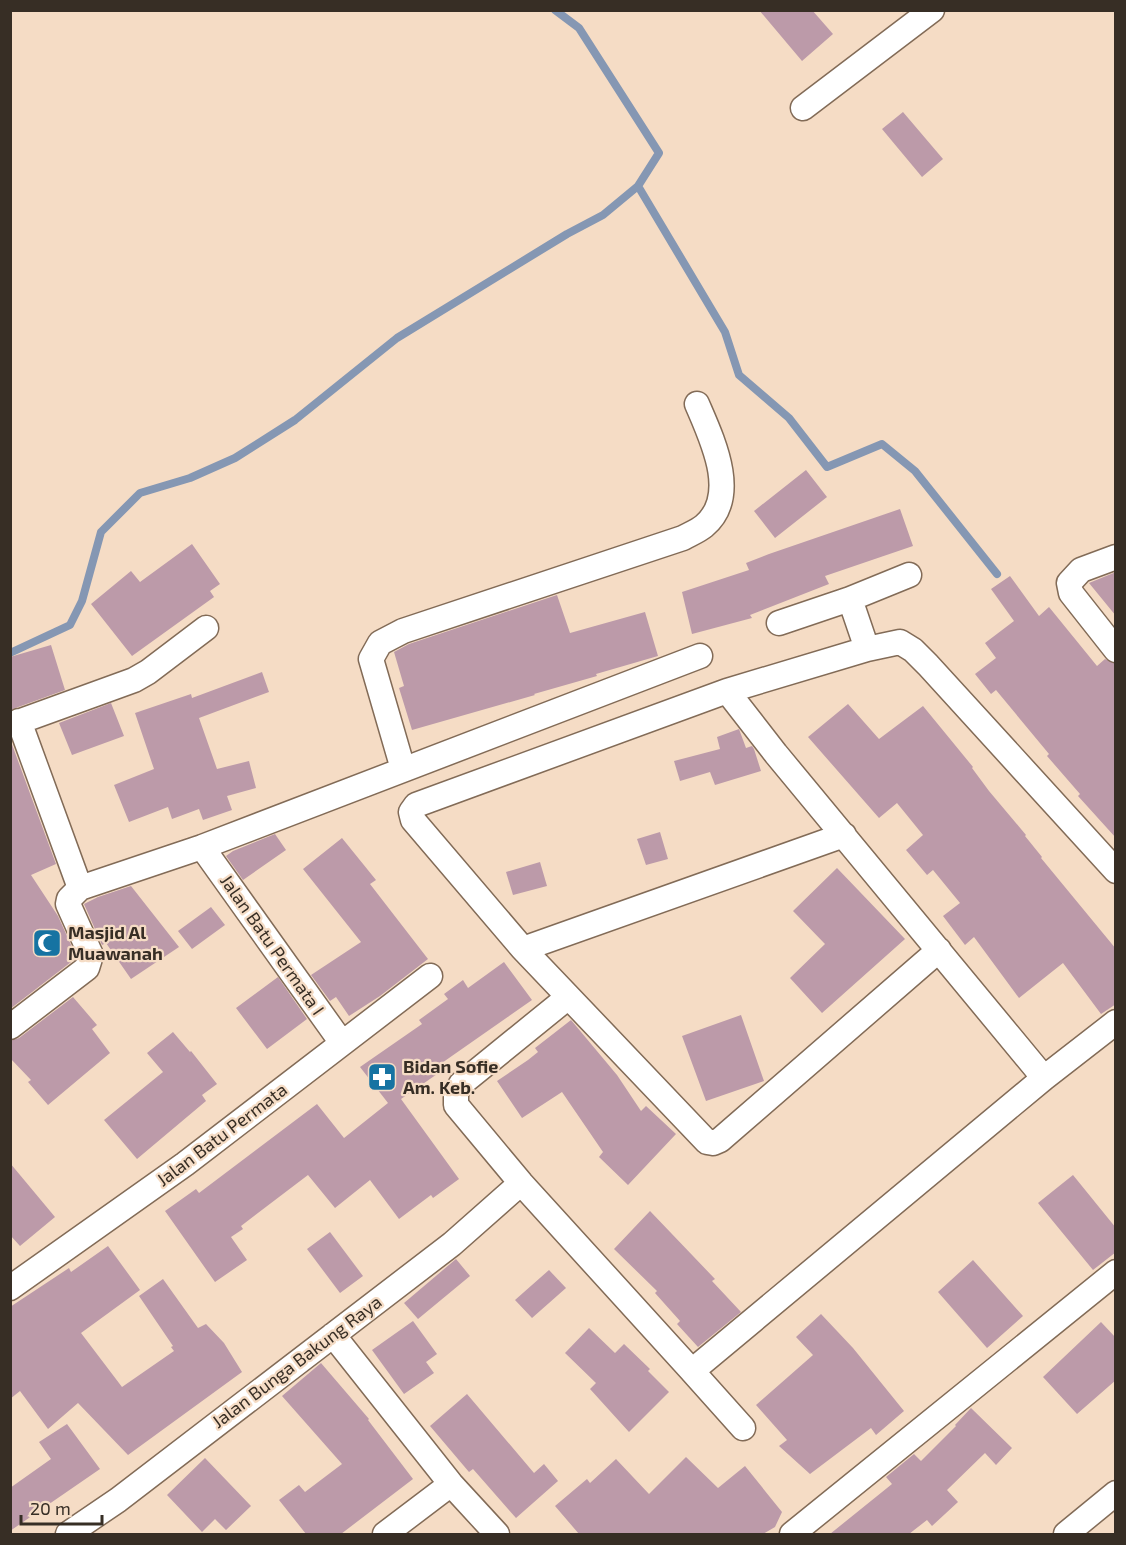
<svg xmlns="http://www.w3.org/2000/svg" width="1126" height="1545" font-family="'Exo 2',sans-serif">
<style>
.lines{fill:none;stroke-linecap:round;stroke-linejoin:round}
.stream{stroke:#8597b3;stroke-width:8}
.building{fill:#bc9aa9}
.street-casing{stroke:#826b57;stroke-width:27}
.street{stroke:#fff;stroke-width:24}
.labels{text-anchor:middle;stroke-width:4.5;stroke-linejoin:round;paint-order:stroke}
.poi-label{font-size:18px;font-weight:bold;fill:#372e25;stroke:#f5dcc5;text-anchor:start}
.street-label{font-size:18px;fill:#372e25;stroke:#f5dcc5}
</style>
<rect width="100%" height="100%" fill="#f5dcc5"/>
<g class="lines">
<path class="stream" d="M 555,10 L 579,28 L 659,153 L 638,186 L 725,332 L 739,375 L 789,418 L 827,467 L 882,444 L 915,471 L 997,574
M 10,653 L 70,625 L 82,601 L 101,532 L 140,493 L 190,478 L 235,458 L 295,420 L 397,338 L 567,234 L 603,215 L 638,186"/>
</g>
<path class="building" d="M 759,10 L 812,10 L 833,34 L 802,61 Z
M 903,112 L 943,159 L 922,177 L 882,129 Z
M 806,470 L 827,497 L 775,538 L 754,511 Z
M 900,509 L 913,546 L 825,576 L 829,584 L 750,615 L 752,618 L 692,634 L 682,592 L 749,570 L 746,563 L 769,554 Z
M 192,544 L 220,584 L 210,591 L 214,597 L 132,656 L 91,604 L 131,571 L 140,582 Z
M 1116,572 L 1116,616 L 1089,583 Z
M 1010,576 L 1039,616 L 1049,607 L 1097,666 L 1105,659 L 1116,664 L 1116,838 L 1078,796 L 1080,794 L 1047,756 L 1049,754 L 996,690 L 991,694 L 975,674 L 996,658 L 985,643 L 1014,621 L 991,589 Z
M 557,595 L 570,633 L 645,612 L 658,656 L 596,674 L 597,676 L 534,694 L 535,695 L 412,730 L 399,688 L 404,686 L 394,652 L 409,644 Z
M 51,645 L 65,690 L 10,710 L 10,657 Z
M 262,672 L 269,692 L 199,718 L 217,769 L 249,761 L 256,788 L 227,796 L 232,810 L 203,820 L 199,809 L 172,819 L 168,807 L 129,822 L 114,785 L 154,769 L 135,713 L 191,694 L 192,698 Z
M 111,703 L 124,736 L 72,755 L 59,723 Z
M 848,704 L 879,739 L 923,706 L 973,767 L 972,768 L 989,791 L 1026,835 L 1025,836 L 1042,857 L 1041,858 L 1116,949 L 1116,1004 L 1101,1014 L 1063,963 L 1019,998 L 974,937 L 965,945 L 943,916 L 960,903 L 933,870 L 927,875 L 906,850 L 923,835 L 897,803 L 879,818 L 808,737 Z
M 739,729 L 746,748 L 752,746 L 754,749 L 761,771 L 715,785 L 710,772 L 680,781 L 674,761 L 720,749 L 717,737 Z
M 10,739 L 56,864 L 31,875 L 58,916 L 76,956 L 75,959 L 10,1009 Z
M 660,832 L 668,859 L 646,865 L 637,839 Z
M 275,834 L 286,850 L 243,880 L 226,856 L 233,851 Z
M 342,838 L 376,880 L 370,884 L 428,959 L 380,996 L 349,1016 L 336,997 L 330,1001 L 311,975 L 361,942 L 303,869 Z
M 540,862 L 547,886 L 513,895 L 506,872 Z
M 837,868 L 905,939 L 822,1013 L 790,978 L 825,944 L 793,911 Z
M 131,886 L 179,947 L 131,979 L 106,943 L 102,945 L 84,904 L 98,897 Z
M 211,907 L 225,925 L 192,949 L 178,931 Z
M 504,962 L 532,1000 L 439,1065 L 443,1070 L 401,1099 L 459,1179 L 433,1198 L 431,1195 L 399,1219 L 370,1180 L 335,1208 L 308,1175 L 241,1226 L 243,1229 L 231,1237 L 247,1260 L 215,1282 L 165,1211 L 196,1189 L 199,1193 L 317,1104 L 344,1138 L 388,1103 L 360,1067 L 422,1024 L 419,1020 L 448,999 L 444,994 L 463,980 L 468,988 Z
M 278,977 L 307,1019 L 267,1049 L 236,1008 Z
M 73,997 L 97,1025 L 92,1029 L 110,1053 L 48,1105 L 28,1082 L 31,1080 L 10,1058 L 10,1041 L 19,1038 Z
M 741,1015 L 764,1081 L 706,1101 L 682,1036 Z
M 571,1020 L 617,1075 L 641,1111 L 646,1106 L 676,1134 L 628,1185 L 599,1157 L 603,1152 L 562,1092 L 522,1118 L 497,1081 L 528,1060 L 538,1052 L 535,1048 Z
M 173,1032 L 190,1052 L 191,1051 L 217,1084 L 202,1095 L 206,1101 L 137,1159 L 104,1120 L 163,1072 L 147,1053 Z
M 10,1163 L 55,1217 L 20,1246 L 10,1235 Z
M 1073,1175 L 1116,1228 L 1116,1252 L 1093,1270 L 1038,1203 Z
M 650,1211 L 715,1279 L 712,1281 L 741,1312 L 698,1347 L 677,1324 L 680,1321 L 655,1293 L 657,1291 L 614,1249 Z
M 330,1232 L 363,1276 L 340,1293 L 307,1249 Z
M 108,1246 L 140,1290 L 81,1333 L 122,1387 L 174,1351 L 171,1347 L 173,1346 L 139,1296 L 163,1279 L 198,1328 L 206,1324 L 224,1343 L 242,1372 L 128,1455 L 78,1403 L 48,1429 L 20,1391 L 10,1399 L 10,1307 L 69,1268 L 71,1272 Z
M 456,1259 L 470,1276 L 418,1319 L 404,1303 Z
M 973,1260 L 1023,1316 L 987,1348 L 938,1292 Z
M 549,1270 L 566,1288 L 532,1318 L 515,1300 Z
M 821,1314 L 853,1348 L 904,1411 L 876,1435 L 871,1428 L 810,1474 L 779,1446 L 787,1440 L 756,1405 L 813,1355 L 796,1337 Z
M 413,1321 L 437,1354 L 426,1362 L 434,1373 L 404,1394 L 372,1350 Z
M 1101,1322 L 1116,1338 L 1116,1380 L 1077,1414 L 1043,1377 Z
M 589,1328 L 615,1353 L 624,1344 L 650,1369 L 648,1371 L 669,1392 L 629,1432 L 590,1389 L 596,1383 L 565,1353 Z
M 321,1363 L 369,1419 L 368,1420 L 413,1479 L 341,1534 L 306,1534 L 279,1500 L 299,1485 L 305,1492 L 342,1464 L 282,1396 Z
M 467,1394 L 534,1473 L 544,1464 L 558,1481 L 516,1518 L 473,1469 L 469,1472 L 430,1426 Z
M 971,1408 L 1012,1448 L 996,1465 L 985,1453 L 947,1490 L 958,1502 L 932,1526 L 927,1520 L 909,1534 L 830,1534 L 892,1484 L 886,1477 L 914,1454 L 921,1461 L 956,1426 L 955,1425 Z
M 67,1424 L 100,1469 L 10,1531 L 10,1488 L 51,1459 L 39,1442 Z
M 686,1457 L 718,1488 L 745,1466 L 782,1512 L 775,1527 L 763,1534 L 579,1534 L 555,1506 L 587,1479 L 590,1483 L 616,1459 L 649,1494 Z
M 205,1458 L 251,1506 L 226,1530 L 215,1519 L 202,1532 L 167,1495 Z"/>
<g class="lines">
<g class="street-casing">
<path id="street" d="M 803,108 L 932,10
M 1116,557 L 1081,570 L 1069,583 L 1071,593 L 1116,650
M 850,599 L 909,575
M 779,623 L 850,599 L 867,649
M 727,691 L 776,754 L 1044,1078 L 1116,1022
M 19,721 L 80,888
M 10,725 L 134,680 L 148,672 L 206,628
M 403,769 L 371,659 L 380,643 L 403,631 L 683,538 C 690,534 698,531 704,526 C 740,496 712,439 697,404
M 844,835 L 523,949 L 413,820 L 411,812 L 416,805 L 727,691 L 867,649 L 900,642 L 913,650 L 928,665 L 1116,871
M 202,847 L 342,1043
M 523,949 L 707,1142 L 713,1143 L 720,1140 L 939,950
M 567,998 L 461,1084 L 456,1093 L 456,1105 L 521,1183 L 692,1371 L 1044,1078
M 10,1027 L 87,968 L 91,955 L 68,904 L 69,899 L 80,888 L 202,847 L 700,656
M 10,1288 L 185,1164 L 430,976
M 333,1335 L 451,1484 L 497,1534
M 692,1371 L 743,1428
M 68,1534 L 118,1500 L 452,1244 L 521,1183
M 385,1534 L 451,1484
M 792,1534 L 1116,1272
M 1066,1534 L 1116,1493"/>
</g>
<use href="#street" class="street"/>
</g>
<defs>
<g id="mosque-square" transform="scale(1.5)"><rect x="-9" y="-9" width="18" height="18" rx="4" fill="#1673a2" stroke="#f5dcc5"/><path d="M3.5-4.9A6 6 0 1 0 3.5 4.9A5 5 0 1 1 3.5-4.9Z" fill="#fff"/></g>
<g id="pharmacy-square" transform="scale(1.5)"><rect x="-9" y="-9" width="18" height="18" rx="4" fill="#1673a2" stroke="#f5dcc5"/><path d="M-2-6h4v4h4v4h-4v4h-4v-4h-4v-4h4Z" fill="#fff"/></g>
</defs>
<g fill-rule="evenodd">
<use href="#mosque-square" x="47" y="943"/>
<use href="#pharmacy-square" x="382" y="1077"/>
</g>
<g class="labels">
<g class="poi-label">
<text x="68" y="939">Masjid Al<tspan x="68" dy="21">Muawanah</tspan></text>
<text x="403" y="1073">Bidan Sofie<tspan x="403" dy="21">Am. Keb.</tspan></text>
</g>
<g class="street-label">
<text transform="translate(272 945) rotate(55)" y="6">Jalan Batu Permata I</text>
<text transform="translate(222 1135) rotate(-37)" y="6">Jalan Batu Permata</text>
<text transform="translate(297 1362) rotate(-37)" y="6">Jalan Bunga Bakung Raya</text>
</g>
</g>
<rect width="1126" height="1545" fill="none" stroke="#372e25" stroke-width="24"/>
<path d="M21 1515v9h81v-9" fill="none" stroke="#372e25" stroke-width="3"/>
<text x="30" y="1515" font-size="18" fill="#372e25" stroke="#f5dcc5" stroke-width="4.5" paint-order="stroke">20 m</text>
</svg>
